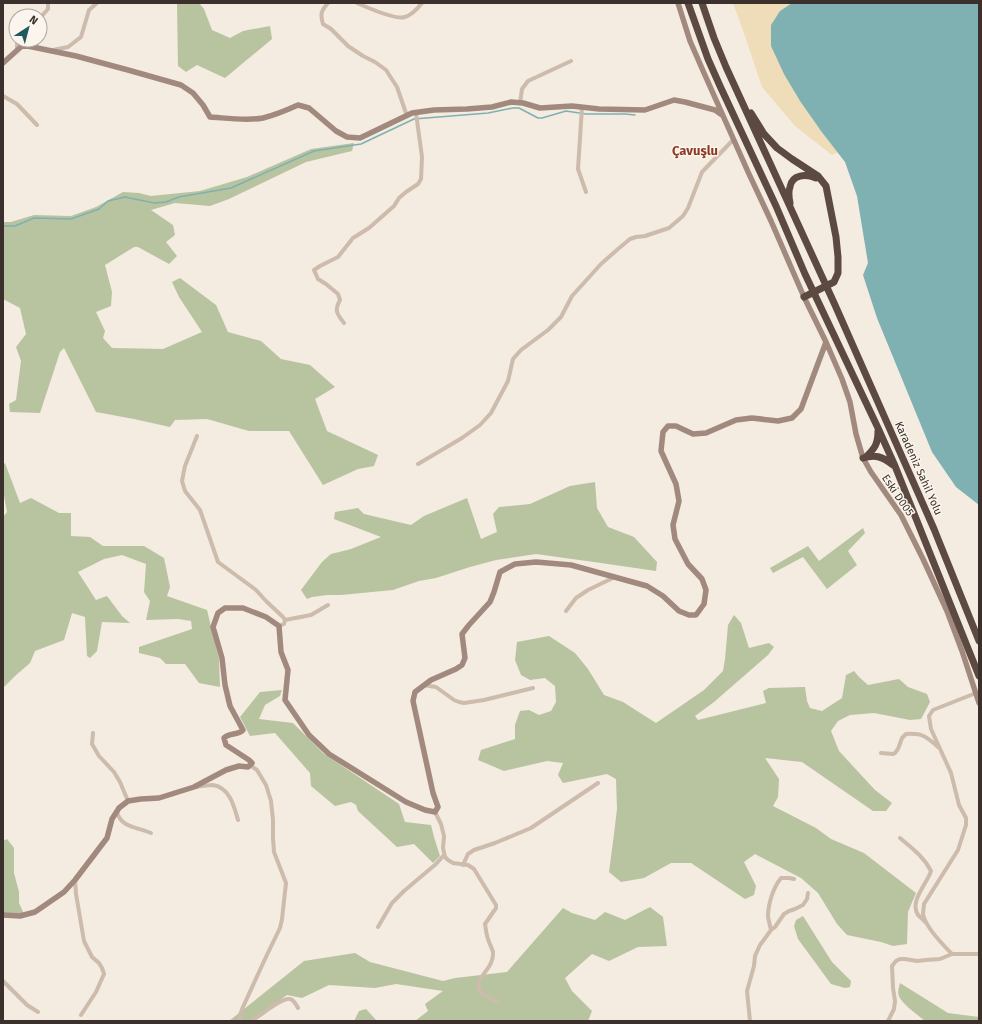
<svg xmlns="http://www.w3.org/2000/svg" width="982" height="1024" font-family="'Fira Sans',sans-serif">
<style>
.green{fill:#b8c4a0}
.sand{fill:#efdcb8}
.water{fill:#7fb0b2}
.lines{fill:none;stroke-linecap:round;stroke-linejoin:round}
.stream{stroke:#7fb0b2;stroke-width:1.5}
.street{stroke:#cdbbac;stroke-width:4}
.secondary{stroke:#a18a7d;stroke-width:5.5}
.highway{stroke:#5c4a42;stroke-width:7}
.labels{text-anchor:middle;stroke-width:3;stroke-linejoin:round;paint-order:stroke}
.street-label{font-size:11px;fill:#3b302b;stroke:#fbf5ee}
.quarter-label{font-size:13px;font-weight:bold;fill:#8c3b22;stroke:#fbf5ee}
</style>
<rect width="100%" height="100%" fill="#f4ebe1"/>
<path class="green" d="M 177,3 L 199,3 L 204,9 L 212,30 L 230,38 L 243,31 L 270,26 L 272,39 L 225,78 L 197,65 L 186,72 L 178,66 Z
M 354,143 L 352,151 L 306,162 L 229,199 L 210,206 L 175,203 L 151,210 L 173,225 L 175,235 L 166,242 L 177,256 L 169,264 L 138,247 L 134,247 L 105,265 L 112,292 L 111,306 L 96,312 L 105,331 L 103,338 L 112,348 L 163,349 L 202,332 L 179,297 L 172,282 L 180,278 L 216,305 L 228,332 L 261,341 L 281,359 L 310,365 L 335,387 L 315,399 L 327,431 L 378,455 L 374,466 L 358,469 L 323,485 L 289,431 L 249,431 L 207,419 L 175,420 L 170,427 L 134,419 L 96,412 L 64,348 L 60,352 L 40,413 L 10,412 L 9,404 L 16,400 L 21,361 L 16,347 L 26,334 L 20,308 L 3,299 L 3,222 L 11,222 L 34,215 L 71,216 L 96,207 L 123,192 L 139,193 L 151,196 L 200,191 L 247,177 L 311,149 Z
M 5,463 L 20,503 L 31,498 L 59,513 L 71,513 L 71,536 L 90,537 L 103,546 L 144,546 L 164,558 L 170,587 L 167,596 L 207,610 L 219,659 L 220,687 L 199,683 L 185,664 L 166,664 L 160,658 L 139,653 L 139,647 L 192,629 L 191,621 L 178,619 L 146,620 L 150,601 L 144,592 L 146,564 L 122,555 L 104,559 L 78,572 L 96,600 L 107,596 L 122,616 L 130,623 L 102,622 L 97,651 L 90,658 L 87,656 L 85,617 L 72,613 L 64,640 L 35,651 L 30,663 L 15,676 L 3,688 L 3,517 L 7,512 L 3,490 L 3,465 Z
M 595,482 L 597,508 L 608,527 L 634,537 L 657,562 L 656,571 L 601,563 L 536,554 L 496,560 L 470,567 L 436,578 L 419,581 L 393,590 L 341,595 L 327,595 L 312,597 L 307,599 L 301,590 L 322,562 L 331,554 L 351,549 L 381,537 L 334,519 L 335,512 L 358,508 L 364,514 L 411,525 L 424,516 L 467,498 L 481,539 L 497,532 L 493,514 L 499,507 L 530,504 L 570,486 Z
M 863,528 L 865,533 L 848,551 L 857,565 L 827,589 L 803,557 L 773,573 L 770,568 L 808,546 L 819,561 Z
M 734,615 L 741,623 L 749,648 L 769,643 L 774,647 L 768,655 L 714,702 L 695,716 L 698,720 L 766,703 L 763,691 L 769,688 L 805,687 L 807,701 L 810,708 L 822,711 L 842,698 L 846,675 L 854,671 L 859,677 L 868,685 L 899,679 L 908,687 L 927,694 L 930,702 L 921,719 L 910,720 L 874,713 L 850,715 L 838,721 L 831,731 L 839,751 L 875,790 L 892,803 L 886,811 L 873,811 L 802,762 L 765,758 L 779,779 L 778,797 L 773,806 L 816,828 L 831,839 L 864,853 L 916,893 L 908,912 L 907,944 L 893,946 L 881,942 L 847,935 L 837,924 L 818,893 L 801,878 L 755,854 L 744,862 L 756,886 L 754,895 L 745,899 L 691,863 L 671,863 L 644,878 L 621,882 L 609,872 L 614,834 L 617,809 L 616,779 L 607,774 L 563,783 L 558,775 L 563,763 L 547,761 L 504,771 L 478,760 L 481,750 L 515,739 L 515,725 L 520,711 L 529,710 L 539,715 L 551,711 L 556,702 L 555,686 L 545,678 L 530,680 L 521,675 L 515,660 L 517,642 L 549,636 L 575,653 L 588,669 L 604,695 L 623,702 L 656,723 L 704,690 L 723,671 L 725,659 L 728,625 Z
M 282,690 L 280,696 L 265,705 L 259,719 L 293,723 L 323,753 L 399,804 L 405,822 L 431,825 L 434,837 L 440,856 L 433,863 L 414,844 L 397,847 L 358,811 L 356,805 L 351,802 L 335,806 L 311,786 L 310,773 L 275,733 L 250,736 L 240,717 L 260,692 Z
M 7,839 L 14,848 L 14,873 L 19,892 L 19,903 L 24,914 L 3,913 L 3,841 Z
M 650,907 L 663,917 L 667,946 L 638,947 L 609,961 L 592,954 L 565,978 L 572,991 L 592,1011 L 588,1021 L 415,1021 L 428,1011 L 425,1004 L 443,991 L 396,984 L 375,988 L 329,985 L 302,998 L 287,995 L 251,1021 L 229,1021 L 304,961 L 355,953 L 370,962 L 443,981 L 455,978 L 507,972 L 563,908 L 572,913 L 595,920 L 605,912 L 625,920 Z
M 803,916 L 832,962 L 851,981 L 850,987 L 845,988 L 831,984 L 798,939 L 794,926 L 796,920 Z
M 900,983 L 948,1013 L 979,1017 L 979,1021 L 925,1021 C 919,1016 901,1003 899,996 C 897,992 899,987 900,983 Z
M 366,1009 L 377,1021 L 354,1021 L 359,1011 Z"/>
<path class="sand" d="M 733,3 L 792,3 L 780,11 L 800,101 L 821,131 L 838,152 L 832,155 L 795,126 L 762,87 L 743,30 Z"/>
<path class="water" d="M 792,3 L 979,3 L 979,505 L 956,487 L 932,452 L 877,318 L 863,275 L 868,263 L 857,196 L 845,162 L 821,131 L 800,101 L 784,74 L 771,46 L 771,25 L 780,11 Z"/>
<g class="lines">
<path class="stream" d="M 3,226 L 15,226 L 34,218 L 71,219 L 99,209 L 108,201 L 125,197 L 154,203 L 166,202 L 179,197 L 231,188 L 314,151 L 361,144 L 414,119 L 488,113 L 513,108 L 519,108 L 538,118 L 542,118 L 566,111 L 586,114 L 625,114 L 635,115"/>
<path class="street" d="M 328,3 C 321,11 320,14 323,24 L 331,29 L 348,46 L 363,56 L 375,62 L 386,70 L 397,87 L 407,116
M 357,3 C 366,7 396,20 405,17 C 412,15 418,8 422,3
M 40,18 L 48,9 L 48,3
M 17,50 L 17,40
M 53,50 L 68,47 L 81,37 L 89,10 L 97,3
M 3,96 L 17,104 L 37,125
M 520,103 L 522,89 L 528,81 L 571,61
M 582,107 L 578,169 L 586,192
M 344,323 C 337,314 334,311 340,300 L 338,294 L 326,284 L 318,279 L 314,270 L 320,266 L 338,257 L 353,238 L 369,228 L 394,206 L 399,198 L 406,192 L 418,184 L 421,179 L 422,157 L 416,113
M 197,436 L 185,466 L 182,481 L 185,491 L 200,510 L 218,562 L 256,590 L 266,601 L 283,617 L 285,620 L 284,624 L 279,626
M 418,464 L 462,438 L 480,425 L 491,413 L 508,381 L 513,359 L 521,350 L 548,330 L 561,317 L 572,296 L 601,264 L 618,249 L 630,239 L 636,237 L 645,236 L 669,228 L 683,216 L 688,208 L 702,172 L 733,140
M 566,611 L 576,598 L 588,590 L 615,577
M 285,620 L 311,615 L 328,605
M 424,685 L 436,687 L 454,700 L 459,702 L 464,703 L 484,700 L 533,688
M 976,693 L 933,710 L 929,716 L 931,729 L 951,773 L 959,805 L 966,818 L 966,825 L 958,850 L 924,904 C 924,907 923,911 923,914 C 925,927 943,945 952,954 L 979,954
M 93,733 L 92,744 L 99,756 L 114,772 L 120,782 L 128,801
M 881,753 L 893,754 L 895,753 L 898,749 L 902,738 L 906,734 C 922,733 926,736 938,747
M 196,787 C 202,786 208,785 213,785 C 230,788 234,806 238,820
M 117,812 C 121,828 138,827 151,833
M 435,812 L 441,824 L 444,836 L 443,848 L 445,857 L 448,860 L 453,863 L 468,865 L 474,869 L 496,905 L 496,908 L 485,924 C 486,929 486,934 488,939 C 489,943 492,948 493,952 C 495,975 456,984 497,1002
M 900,838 C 912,848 924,857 931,871 C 927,884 909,901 918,915 C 920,917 923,919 925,922
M 463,865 L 468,854 L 474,850 L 495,843 L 531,828 L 598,783
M 75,880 L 76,894 L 84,941 L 92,957 L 99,963 L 102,968 L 104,974 L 96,992 L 81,1015
M 378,927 L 392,903 L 404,891 L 436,864 L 444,855
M 771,930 C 770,926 769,921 768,917 C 768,904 773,888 781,878 L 789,878 L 794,879
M 3,981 L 27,1005 L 38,1012
M 240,1021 L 240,1015 L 243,1007 L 265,959 L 280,928 L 282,919 L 286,883 L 274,852 L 273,838 L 273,820 L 271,801 L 266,785 L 257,770 L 250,765
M 251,1021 C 259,1017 282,997 290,999 C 294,1000 296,1004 298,1008
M 750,1021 L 747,991 L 754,966 L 755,956 L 760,945 L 771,930 L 775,927 L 784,914 L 789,911 L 795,909 L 803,905 L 807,899 L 808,893
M 888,1021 L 894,1009 L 895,1001 L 893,988 L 892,966 L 896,961 L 900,959 L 905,959 L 917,961 L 926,960 L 940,959 L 952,954"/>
<path class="secondary" d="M 678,3 L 690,41 L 704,73 L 749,174 L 771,221 L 804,297 L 826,342 L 842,379 L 850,402 L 856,434 L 863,458 L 871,472 L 901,515 L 923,559 L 947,611 L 962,651 L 979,703
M 3,63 L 23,45 L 76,56 L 128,70 L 181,85 L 193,93 L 203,105 L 210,117 C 226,118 247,121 263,118 C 275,115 287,110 298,105 L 309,108 L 336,131 L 347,137 L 360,138 L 412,113 L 434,110 L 467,109 L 492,107 L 511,102 L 523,103 L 540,108 L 572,106 L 599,109 L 645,110 L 674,100 L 685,102 L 715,110 L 722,115
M 3,915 L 20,916 L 35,912 L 64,892 L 75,880 L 107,838 L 112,819 L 119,808 L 128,801 L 141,799 L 159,798 L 194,787 L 226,770 L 239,766 L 248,767 L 252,763 L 249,760 L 226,745 L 224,738 C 230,732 237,736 243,730 L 230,706 L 225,685 L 222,658 L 213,627 L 218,613 L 225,608 L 243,608 L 266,617 L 279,626 L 281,652 L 288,670 L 285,700 L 309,735 L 329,754 L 406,802 L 425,810 L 435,812 L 438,807 L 433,793 L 413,701 L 415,692 L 431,680 L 456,669 L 462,665 L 465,658 L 462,634 L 469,625 L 490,602 L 494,592 L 500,572 L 515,564 L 536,562 L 571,565 L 647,586 L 663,596 L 679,611 L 689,615 L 696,615 L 704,604 L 706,590 L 702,579 L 688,564 L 675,539 L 673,525 L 679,501 L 676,484 L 661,451 L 663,432 L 668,426 L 676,426 L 693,434 L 706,433 L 736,420 L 752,418 L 778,421 L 792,418 L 801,409 L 826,342"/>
<path class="highway" d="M 688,3 L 708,59 L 720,86 L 776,206 L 805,274 L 878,428 L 895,466 L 979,676
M 702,3 L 714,38 L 726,67 L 835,305 L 934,529 L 979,641
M 751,113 L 764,134 L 777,148 L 792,159 L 818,176 L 826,186 L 836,237 L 838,257 L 838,273 L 834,282 L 804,297
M 790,203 C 789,198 788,192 790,187 C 792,174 806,174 816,178
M 866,457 C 875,448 878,444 878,431
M 863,458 C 876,454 883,457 893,465"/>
</g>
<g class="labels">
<g class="street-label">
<text transform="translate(919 468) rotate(66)" y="4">Karadeniz Sahil Yolu</text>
<text transform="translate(898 495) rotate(56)" y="4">Eski D005</text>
</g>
<g class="quarter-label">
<text x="695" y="155">Çavuşlu</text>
</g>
</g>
<rect width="982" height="1024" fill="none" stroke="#3b302b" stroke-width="8"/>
<g transform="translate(28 28) rotate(36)"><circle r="19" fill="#fbf5ee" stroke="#aea6a0"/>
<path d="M0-3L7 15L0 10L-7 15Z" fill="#1f5a5e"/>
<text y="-6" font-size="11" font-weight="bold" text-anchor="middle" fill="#3b302b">N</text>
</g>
</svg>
